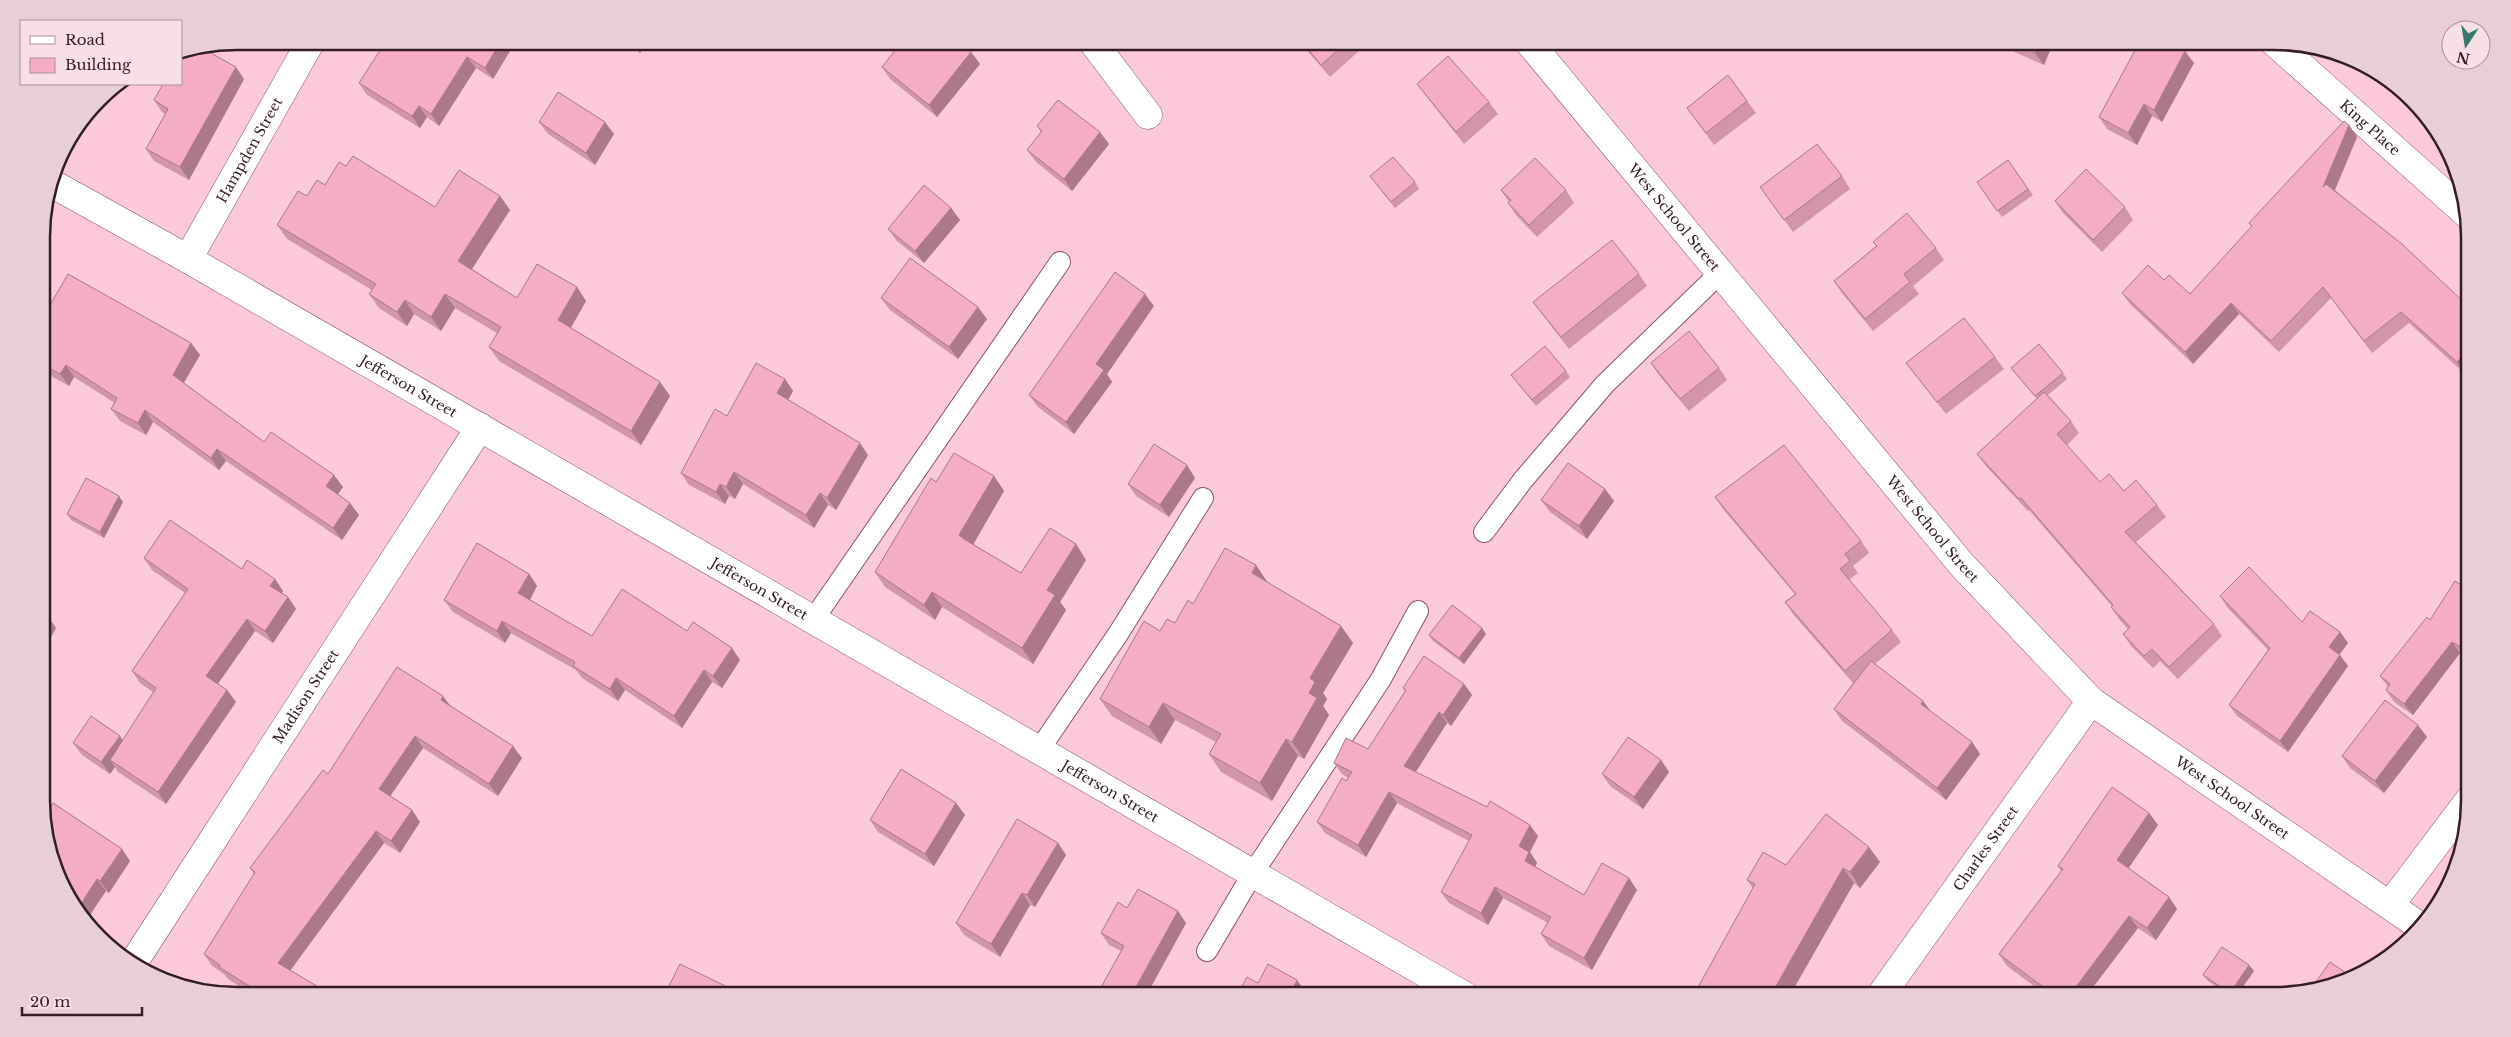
<svg xmlns="http://www.w3.org/2000/svg" width="2511" height="1037" font-family="'Libre Baskerville',serif">
<style>
.lines{fill:none;stroke-linecap:round;stroke-linejoin:round}
.lane-casing{stroke:#8b5567;stroke-width:22}
.street-casing{stroke:#8b5567;stroke-width:29}
.lane{stroke:#fff;stroke-width:20}
.street{stroke:#fff;stroke-width:28}
.wall{fill:#d395a9}
.shaded-wall{fill:#ac7989}
.building{fill:#f5adc4;stroke:#ac7989}
.labels{text-anchor:middle;stroke-width:4;stroke-linejoin:round;paint-order:stroke}
.street-label{font-size:14px;fill:#341d25;stroke:#f8dee6}
.rim{fill:none;stroke:#341d25;stroke-width:2.5}
</style>
<rect width="100%" height="100%" fill="#fbc9d8"/>
<g class="lines">
<g class="lane-casing">
<path id="lane" d="M 1484,532 L 1523,480 L 1605,384 L 1720,273
M 813,620 L 1060,262
M 1039,750 L 1118,634 L 1203,498
M 1207,951 L 1253,873 L 1381,679 L 1418,611"/>
</g>
<g class="street-casing">
<g id="street">
<path d="M 1092,41 L 1148,115"/>
<path id="s1" d="M 1528,41 L 1962,565 L 2091,701 L 2421,927"/>
<path id="s2" d="M 2273,41 L 2468,215"/>
<path id="s3" d="M 53,184 L 188,259 L 1465,996"/>
<path id="s4" d="M 188,259 L 311,41"/>
<path d="M 2390,905 L 2470,799"/>
<path id="s5" d="M 132,965 L 480,427"/>
<path id="s6" d="M 1881,995 L 2091,701"/>
</g>
</g>
<use href="#lane" class="lane"/>
<use href="#street" class="street"/>
</g>
<path class="wall" d="M 386,41 L 516,41 L 493,79 L 476,68 L 439,126 L 427,117 L 420,128 L 367,95 L 359,83 Z
M 622,41 L 648,41 L 640,53 Z
M 1299,41 L 1370,41 L 1330,77 Z
M 1629,41 L 1647,41 L 1636,50 Z
M 1990,41 L 2054,41 L 2044,65 Z
M 971,52 L 980,64 L 937,117 L 890,79 L 882,67 Z
M 2194,63 L 2162,122 L 2152,116 L 2137,145 L 2107,129 L 2099,117 Z
M 1728,75 L 1756,113 L 1714,145 L 1687,108 Z
M 244,79 L 189,180 L 154,161 L 146,149 L 165,114 L 162,112 L 154,100 Z
M 1417,84 L 1489,102 L 1498,114 L 1464,144 L 1426,96 Z
M 539,122 L 614,134 L 595,165 L 548,134 Z
M 2349,125 L 2357,137 L 2335,190 L 2468,306 L 2468,370 L 2465,374 L 2409,323 L 2372,353 L 2331,298 L 2279,352 L 2239,314 L 2193,364 L 2130,304 L 2122,293 L 2164,280 L 2190,294 L 2252,227 L 2249,223 Z
M 1037,126 L 1109,144 L 1072,191 L 1036,162 L 1027,150 L 1041,132 Z
M 2008,160 L 2033,195 L 2002,217 L 1977,182 Z
M 346,166 L 435,207 L 500,196 L 510,210 L 472,269 L 517,298 L 586,301 L 571,328 L 660,382 L 670,396 L 641,445 L 499,361 L 489,347 L 497,333 L 455,308 L 441,331 L 414,314 L 407,326 L 379,308 L 369,294 L 372,290 L 287,239 L 277,225 L 307,196 L 325,185 Z
M 1370,176 L 1415,182 L 1419,189 L 1395,208 Z
M 1842,176 L 1850,189 L 1793,232 L 1760,187 Z
M 1501,190 L 1566,190 L 1574,203 L 1537,237 L 1516,215 L 1508,203 L 1509,202 Z
M 2055,201 L 2125,207 L 2133,220 L 2102,252 L 2063,213 Z
M 951,208 L 960,220 L 924,263 L 897,241 L 888,229 Z
M 1873,242 L 1936,248 L 1944,260 L 1913,286 L 1919,294 L 1873,331 L 1842,293 L 1834,281 L 1876,246 Z
M 1639,274 L 1647,286 L 1569,349 L 1542,314 L 1533,302 Z
M 881,298 L 987,319 L 958,359 L 890,310 Z
M 1154,306 L 1107,374 L 1112,382 L 1074,434 L 1038,407 L 1029,395 Z
M 42,319 L 191,343 L 200,355 L 184,383 L 264,442 L 343,487 L 338,494 L 359,515 L 342,540 L 226,461 L 219,470 L 153,422 L 146,435 L 120,421 L 111,409 L 115,403 L 74,377 L 69,386 L 42,371 Z
M 1995,357 L 2004,369 L 1946,414 L 1906,363 Z
M 1651,363 L 1719,368 L 1727,380 L 1689,411 L 1659,375 Z
M 2011,368 L 2063,373 L 2067,379 L 2048,395 L 2071,421 L 2079,433 L 2067,445 L 2100,482 L 2124,491 L 2157,505 L 2166,517 L 2136,542 L 2214,624 L 2222,636 L 2178,679 L 2160,661 L 2153,668 L 2131,646 L 2123,634 L 2128,629 L 2119,619 L 2111,607 L 2112,606 L 2029,510 L 2028,511 L 1986,466 L 1977,454 L 2037,399 Z
M 1566,371 L 1570,377 L 1536,406 L 1511,375 Z
M 785,379 L 793,391 L 788,400 L 868,455 L 836,510 L 828,505 L 814,528 L 743,484 L 735,499 L 729,496 L 725,504 L 689,485 L 681,473 L 727,416 Z
M 994,476 L 1004,491 L 973,544 L 1021,573 L 1076,544 L 1086,560 L 1060,602 L 1066,610 L 1033,664 L 942,607 L 935,620 L 885,587 L 875,572 L 936,482 Z
M 1195,478 L 1169,517 L 1136,496 L 1128,484 Z
M 1605,489 L 1614,501 L 1587,539 L 1550,512 L 1541,500 Z
M 1715,497 L 1861,541 L 1869,553 L 1853,566 L 1858,573 L 1849,580 L 1892,630 L 1901,642 L 1875,664 L 1923,701 L 1930,711 L 1972,742 L 1980,754 L 1946,800 L 1842,721 L 1834,709 L 1853,683 L 1793,614 L 1785,602 L 1795,594 L 1723,509 Z
M 123,502 L 104,538 L 71,520 L 67,514 Z
M 144,558 L 242,569 L 283,591 L 282,593 L 288,597 L 296,609 L 273,643 L 255,631 L 218,683 L 236,702 L 166,804 L 118,772 L 115,767 L 110,774 L 82,755 L 73,743 L 123,740 L 153,692 L 140,683 L 132,671 L 185,593 L 152,570 Z
M 529,574 L 537,586 L 530,600 L 592,636 L 687,631 L 740,660 L 722,688 L 712,682 L 682,728 L 625,690 L 618,701 L 582,678 L 576,670 L 511,633 L 505,643 L 453,612 L 444,600 Z
M 1268,583 L 1341,626 L 1353,643 L 1323,693 L 1327,699 L 1323,706 L 1329,715 L 1304,759 L 1298,756 L 1272,801 L 1221,772 L 1209,754 L 1216,742 L 1175,720 L 1161,744 L 1112,716 L 1100,699 L 1160,631 L 1175,623 L 1193,604 Z
M 2469,590 L 2469,659 L 2460,653 L 2413,715 L 2394,702 L 2386,690 L 2388,687 L 2380,676 L 2430,620 Z
M 2220,596 L 2302,622 L 2340,632 L 2348,643 L 2339,655 L 2348,666 L 2288,752 L 2237,716 L 2229,705 L 2268,650 L 2227,607 Z
M 1482,628 L 1486,634 L 1464,664 L 1433,641 L 1429,635 Z
M 1464,684 L 1472,695 L 1451,726 L 1447,723 L 1415,772 L 1538,836 L 1530,852 L 1537,863 L 1535,867 L 1584,895 L 1637,890 L 1592,970 L 1549,946 L 1541,934 L 1548,923 L 1503,898 L 1488,925 L 1449,903 L 1441,892 L 1469,841 L 1397,803 L 1366,857 L 1325,833 L 1317,822 L 1348,778 L 1342,774 L 1334,763 L 1368,749 L 1405,691 L 1403,688 Z
M 450,706 L 522,758 L 498,796 L 423,748 L 390,796 L 412,810 L 420,822 L 400,853 L 384,843 L 290,970 L 325,991 L 328,996 L 254,996 L 228,979 L 224,974 L 212,966 L 204,954 L 254,874 L 250,868 L 328,774 Z
M 2427,737 L 2384,793 L 2350,768 L 2342,756 Z
M 1669,772 L 1643,809 L 1610,786 L 1602,774 Z
M 956,803 L 965,815 L 934,866 L 878,832 L 870,820 Z
M 2149,813 L 2158,825 L 2128,868 L 2169,897 L 2177,909 L 2156,940 L 2138,928 L 2087,995 L 2046,995 L 2007,966 L 1999,954 L 2061,871 L 2058,866 Z
M 1058,843 L 1066,855 L 1035,907 L 1030,905 L 1000,957 L 964,935 L 956,923 Z
M 130,861 L 109,893 L 106,891 L 85,922 L 61,886 Z
M 1880,862 L 1860,888 L 1854,883 L 1790,995 L 1699,995 L 1696,991 L 1753,888 L 1747,880 L 1786,865 Z
M 1127,908 L 1186,923 L 1146,996 L 1102,996 L 1099,991 L 1121,951 L 1109,945 L 1101,933 Z
M 2249,965 L 2254,971 L 2237,995 L 2229,995 L 2208,981 L 2203,975 Z"/>
<path class="shaded-wall" d="M 501,41 L 516,41 L 493,79 L 485,68 Z
M 632,41 L 648,41 L 640,53 Z
M 2040,41 L 2054,41 L 2044,65 L 2035,53 Z
M 2185,51 L 2194,63 L 2162,122 L 2154,110 Z
M 971,52 L 980,64 L 937,117 L 929,105 Z
M 467,57 L 476,68 L 439,126 L 431,114 Z
M 236,67 L 244,79 L 189,180 L 180,167 Z
M 2144,104 L 2152,116 L 2137,145 L 2128,133 Z
M 419,106 L 427,117 L 420,128 L 412,116 Z
M 605,122 L 614,134 L 595,165 L 586,153 Z
M 2349,125 L 2357,137 L 2331,199 L 2323,187 Z
M 1100,132 L 1109,144 L 1072,191 L 1064,179 Z
M 500,196 L 510,210 L 468,275 L 458,261 Z
M 951,208 L 960,220 L 924,263 L 915,251 Z
M 577,287 L 586,301 L 567,334 L 558,320 Z
M 445,294 L 455,308 L 441,331 L 431,317 Z
M 1145,294 L 1154,306 L 1107,374 L 1112,382 L 1074,434 L 1066,422 L 1096,364 Z
M 405,300 L 414,314 L 407,326 L 397,312 Z
M 2231,303 L 2239,314 L 2193,364 L 2185,352 Z
M 978,307 L 987,319 L 958,359 L 949,347 Z
M 191,343 L 200,355 L 181,387 L 173,375 Z
M 2468,350 L 2468,370 L 2465,374 L 2457,362 Z
M 66,365 L 74,377 L 69,386 L 60,374 Z
M 785,379 L 793,391 L 785,405 L 777,393 Z
M 660,382 L 670,396 L 641,445 L 631,431 Z
M 145,410 L 153,422 L 146,435 L 138,423 Z
M 860,443 L 868,455 L 836,510 L 827,498 Z
M 217,449 L 226,461 L 219,470 L 211,458 Z
M 1187,465 L 1195,478 L 1169,517 L 1160,505 Z
M 734,472 L 743,484 L 735,499 L 726,487 Z
M 334,475 L 343,487 L 335,498 L 326,486 Z
M 994,476 L 1004,491 L 970,550 L 959,535 Z
M 720,484 L 729,496 L 725,504 L 716,492 Z
M 1605,489 L 1614,501 L 1587,539 L 1579,526 Z
M 820,493 L 828,505 L 814,528 L 806,515 Z
M 119,496 L 123,502 L 104,538 L 100,532 Z
M 350,503 L 359,515 L 342,540 L 333,528 Z
M 1076,544 L 1086,560 L 1060,602 L 1066,610 L 1033,664 L 1022,648 L 1047,590 Z
M 1256,565 L 1268,583 L 1252,573 Z
M 529,574 L 537,586 L 527,605 L 518,593 Z
M 275,579 L 283,591 L 278,598 L 270,586 Z
M 932,592 L 942,607 L 935,620 L 924,605 Z
M 288,597 L 296,609 L 273,643 L 265,631 Z
M 49,618 L 56,628 L 44,650 L 44,628 Z
M 247,619 L 255,631 L 215,688 L 206,676 Z
M 502,621 L 511,633 L 505,643 L 497,631 Z
M 1341,626 L 1353,643 L 1323,693 L 1327,699 L 1323,706 L 1329,715 L 1304,759 L 1292,742 L 1309,693 L 1310,678 Z
M 1482,628 L 1486,634 L 1464,664 L 1459,658 Z
M 2340,632 L 2348,643 L 2337,658 L 2329,647 Z
M 2452,642 L 2460,653 L 2413,715 L 2404,704 Z
M 732,648 L 740,660 L 722,688 L 713,676 Z
M 2340,655 L 2348,666 L 2288,752 L 2280,741 Z
M 704,670 L 712,682 L 682,728 L 674,716 Z
M 616,678 L 625,690 L 618,701 L 610,689 Z
M 1464,684 L 1472,695 L 1451,726 L 1443,715 Z
M 227,690 L 236,702 L 166,804 L 158,792 Z
M 443,696 L 452,708 L 441,700 Z
M 1923,701 L 1932,713 L 1921,704 Z
M 1163,703 L 1175,720 L 1161,744 L 1149,727 Z
M 1439,712 L 1447,723 L 1412,778 L 1404,766 Z
M 2418,725 L 2427,737 L 2384,793 L 2375,781 Z
M 120,736 L 128,748 L 110,760 L 115,767 L 110,774 L 101,762 Z
M 415,736 L 423,748 L 387,801 L 379,789 Z
M 1286,739 L 1298,756 L 1272,801 L 1260,783 Z
M 1972,742 L 1980,754 L 1946,800 L 1937,788 Z
M 513,746 L 522,758 L 498,796 L 489,784 Z
M 1661,760 L 1669,772 L 1643,809 L 1634,797 Z
M 1389,792 L 1397,803 L 1366,857 L 1358,845 Z
M 956,803 L 965,815 L 934,866 L 925,854 Z
M 412,810 L 420,822 L 400,853 L 391,841 Z
M 2149,813 L 2158,825 L 2126,872 L 2117,860 Z
M 1530,825 L 1538,836 L 1530,852 L 1537,863 L 1532,872 L 1525,861 L 1519,846 Z
M 376,831 L 384,843 L 287,975 L 278,963 Z
M 1058,843 L 1066,855 L 1035,907 L 1027,895 Z
M 1869,847 L 1880,862 L 1860,888 L 1850,872 Z
M 122,849 L 130,861 L 109,893 L 100,881 Z
M 1843,868 L 1854,883 L 1790,995 L 1771,995 Z
M 1629,878 L 1637,890 L 1592,970 L 1584,958 Z
M 97,879 L 106,891 L 85,922 L 77,910 Z
M 1495,887 L 1503,898 L 1488,925 L 1481,913 Z
M 1022,893 L 1030,905 L 1000,957 L 991,944 Z
M 2169,897 L 2177,909 L 2156,940 L 2147,928 Z
M 1178,911 L 1186,923 L 1146,996 L 1131,996 Z
M 2129,916 L 2138,928 L 2087,995 L 2070,995 Z
M 2249,965 L 2254,971 L 2237,995 L 2232,995 L 2230,993 Z
M 1297,980 L 1306,992 L 1303,996 L 1289,996 Z
M 325,991 L 328,996 L 322,996 Z"/>
<path class="building" d="M 386,41 L 501,41 L 485,68 L 467,57 L 431,114 L 419,106 L 412,116 L 359,83 Z
M 902,41 L 958,41 L 971,52 L 929,105 L 882,67 Z
M 1301,41 L 1348,41 L 1321,65 Z
M 2009,41 L 2040,41 L 2035,53 Z
M 2140,41 L 2168,41 L 2185,51 L 2154,110 L 2144,104 L 2128,133 L 2099,117 Z
M 202,48 L 236,67 L 180,167 L 146,149 L 168,109 L 154,100 L 163,84 L 181,84 L 181,52 Z
M 1448,56 L 1489,102 L 1456,132 L 1417,84 Z
M 1728,75 L 1747,101 L 1706,133 L 1687,108 Z
M 558,92 L 605,122 L 586,153 L 539,122 Z
M 1058,100 L 1100,132 L 1064,179 L 1027,150 L 1042,131 L 1037,126 Z
M 2344,121 L 2349,125 L 2323,187 L 2326,184 L 2402,244 L 2468,306 L 2468,350 L 2457,362 L 2401,312 L 2364,341 L 2323,287 L 2271,341 L 2231,303 L 2185,352 L 2122,293 L 2148,265 L 2164,280 L 2169,275 L 2190,294 L 2252,226 L 2249,223 Z
M 1817,144 L 1842,176 L 1784,220 L 1760,187 Z
M 353,156 L 435,207 L 459,170 L 500,196 L 458,261 L 517,298 L 537,264 L 577,287 L 558,320 L 660,382 L 631,431 L 489,347 L 501,327 L 445,294 L 431,317 L 405,300 L 397,312 L 369,294 L 376,284 L 277,225 L 298,191 L 307,196 L 317,180 L 325,185 L 339,162 L 346,166 Z
M 1393,157 L 1415,182 L 1391,202 L 1370,176 Z
M 1535,158 L 1566,190 L 1529,225 L 1508,203 L 1511,200 L 1501,190 Z
M 2008,160 L 2028,189 L 1997,211 L 1977,182 Z
M 2086,169 L 2125,207 L 2093,240 L 2055,201 Z
M 924,185 L 951,208 L 915,251 L 888,229 Z
M 1907,213 L 1936,248 L 1904,274 L 1910,282 L 1865,319 L 1834,281 L 1877,246 L 1873,242 Z
M 1612,240 L 1639,274 L 1561,337 L 1533,302 Z
M 910,258 L 978,307 L 949,347 L 881,298 Z
M 1115,272 L 1145,294 L 1096,364 L 1104,370 L 1066,422 L 1029,395 Z
M 68,274 L 191,343 L 173,375 L 264,442 L 271,432 L 334,475 L 326,486 L 350,503 L 333,528 L 217,449 L 211,458 L 145,410 L 138,423 L 111,409 L 117,398 L 66,365 L 60,374 L 42,364 L 42,319 Z
M 1964,318 L 1995,357 L 1937,402 L 1906,363 Z
M 1689,331 L 1719,368 L 1680,399 L 1651,363 Z
M 2039,344 L 2063,373 L 2035,396 L 2011,368 Z
M 1545,346 L 1566,371 L 1532,400 L 1511,375 Z
M 756,363 L 785,379 L 777,393 L 860,443 L 827,498 L 820,493 L 806,515 L 734,472 L 726,487 L 720,484 L 716,492 L 681,473 L 715,409 L 727,416 Z
M 2044,392 L 2071,421 L 2057,434 L 2100,482 L 2109,474 L 2124,491 L 2136,480 L 2157,505 L 2125,532 L 2214,624 L 2169,667 L 2152,649 L 2144,656 L 2123,634 L 2130,627 L 2111,607 L 2113,605 L 2021,498 L 2019,499 L 1977,454 Z
M 1154,444 L 1187,465 L 1160,505 L 1128,484 Z
M 1784,445 L 1861,541 L 1845,554 L 1850,561 L 1840,569 L 1892,630 L 1845,671 L 1785,602 L 1796,594 L 1715,497 Z
M 954,453 L 994,476 L 959,535 L 964,539 L 1021,573 L 1050,528 L 1076,544 L 1047,590 L 1055,595 L 1022,648 L 932,592 L 924,605 L 875,572 L 931,478 L 936,482 Z
M 1568,463 L 1605,489 L 1579,526 L 1541,500 Z
M 86,478 L 119,496 L 100,532 L 67,514 Z
M 170,520 L 242,569 L 247,560 L 275,579 L 270,586 L 288,597 L 265,631 L 247,619 L 206,676 L 227,690 L 158,792 L 110,760 L 156,688 L 132,671 L 188,589 L 144,558 Z
M 477,543 L 529,574 L 518,593 L 592,636 L 622,589 L 687,631 L 693,622 L 732,648 L 713,676 L 704,670 L 674,716 L 616,678 L 610,689 L 573,666 L 575,662 L 502,621 L 497,631 L 444,600 Z
M 1225,548 L 1256,565 L 1252,573 L 1341,626 L 1310,678 L 1315,682 L 1309,693 L 1317,698 L 1292,742 L 1286,739 L 1260,783 L 1209,754 L 1221,734 L 1163,703 L 1149,727 L 1100,699 L 1144,621 L 1160,631 L 1167,619 L 1175,623 L 1188,600 L 1193,604 Z
M 2249,567 L 2302,622 L 2310,611 L 2340,632 L 2329,647 L 2340,655 L 2280,741 L 2229,705 L 2270,648 L 2220,596 Z
M 2455,581 L 2469,590 L 2469,652 L 2452,642 L 2404,704 L 2386,690 L 2390,684 L 2380,676 L 2427,617 L 2430,620 Z
M 1452,605 L 1482,628 L 1459,658 L 1429,635 Z
M 44,615 L 49,618 L 44,628 Z
M 1424,656 L 1464,684 L 1443,715 L 1439,712 L 1404,766 L 1487,807 L 1490,801 L 1530,825 L 1519,846 L 1529,852 L 1525,861 L 1584,895 L 1602,863 L 1629,878 L 1584,958 L 1541,934 L 1551,917 L 1495,887 L 1481,913 L 1441,892 L 1472,835 L 1389,792 L 1358,845 L 1317,822 L 1342,778 L 1346,781 L 1352,772 L 1334,763 L 1346,738 L 1368,749 L 1406,690 L 1403,688 Z
M 1871,661 L 1923,701 L 1921,704 L 1972,742 L 1937,788 L 1834,709 Z
M 397,667 L 443,696 L 441,700 L 513,746 L 489,784 L 415,736 L 379,789 L 412,810 L 391,841 L 376,831 L 278,963 L 325,991 L 322,996 L 265,996 L 219,967 L 220,965 L 204,954 L 255,872 L 250,868 L 323,770 L 328,774 Z
M 2385,700 L 2418,725 L 2375,781 L 2342,756 Z
M 91,716 L 120,736 L 101,762 L 73,743 Z
M 1628,737 L 1661,760 L 1634,797 L 1602,774 Z
M 901,769 L 956,803 L 925,854 L 870,820 Z
M 2112,787 L 2149,813 L 2117,860 L 2169,897 L 2147,928 L 2129,916 L 2070,995 L 2054,995 L 1999,954 L 2063,869 L 2058,866 Z
M 53,803 L 122,849 L 100,881 L 97,879 L 77,910 L 61,886 L 45,838 L 45,815 Z
M 1826,814 L 1869,847 L 1850,872 L 1843,868 L 1771,995 L 1704,995 L 1696,991 L 1755,884 L 1747,880 L 1763,852 L 1786,865 Z
M 1017,819 L 1058,843 L 1027,895 L 1022,893 L 991,944 L 956,923 Z
M 1138,889 L 1178,911 L 1131,996 L 1107,996 L 1099,991 L 1124,946 L 1101,933 L 1118,902 L 1127,908 Z
M 2222,947 L 2249,965 L 2230,993 L 2203,975 Z
M 2330,962 L 2352,977 L 2337,985 L 2310,990 Z
M 680,964 L 746,996 L 664,996 Z
M 1268,964 L 1297,980 L 1289,996 L 1237,996 L 1247,977 L 1258,983 Z"/>
<g class="labels">
<g class="street-label">
<text dy="5" stroke="none"><textPath href="#s2" startOffset="130">King Place</textPath></text>
<text dy="5" stroke="none"><textPath href="#s4" startOffset="125">Hampden Street</textPath></text>
<text dy="5" stroke="none"><textPath href="#s1" startOffset="229">West School Street</textPath></text>
<text dy="5" stroke="none"><textPath href="#s3" startOffset="409">Jefferson Street</textPath></text>
<text dy="5" stroke="none"><textPath href="#s1" startOffset="634">West School Street</textPath></text>
<text dy="5" stroke="none"><textPath href="#s3" startOffset="814">Jefferson Street</textPath></text>
<text dy="5" stroke="none"><textPath href="#s5" startOffset="320">Madison Street</textPath></text>
<text dy="5" stroke="none"><textPath href="#s3" startOffset="1219">Jefferson Street</textPath></text>
<text dy="5" stroke="none"><textPath href="#s1" startOffset="1039">West School Street</textPath></text>
<text dy="5" stroke="none"><textPath href="#s6" startOffset="180">Charles Street</textPath></text>
</g>
</g>
<path d="M0 0H2511V1037H0ZM237 50H2274A187 187 0 0 1 2461 237V800A187 187 0 0 1 2274 987H237A187 187 0 0 1 50 800V237A187 187 0 0 1 237 50Z" fill="#e8cfd7" fill-rule="evenodd"/>
<path class="rim" d="M237 50H2274A187 187 0 0 1 2461 237V800A187 187 0 0 1 2274 987H237A187 187 0 0 1 50 800V237A187 187 0 0 1 237 50Z"/>
<rect x="20" y="20" width="162" height="65" fill="#f8dee6" stroke="#aa9199"/>
<rect x="30" y="36" width="25" height="8" fill="#ffffff" stroke="#aa9199"/>
<text x="65" y="45" font-size="15" fill="#341d25">Road</text>
<rect x="30" y="58" width="25" height="15" fill="#f5adc4" stroke="#aa9199"/>
<text x="65" y="70" font-size="15" fill="#341d25">Building</text>
<g transform="translate(2466 45) rotate(192)"><circle r="24" fill="#f8dee6" stroke="#aa9199"/>
<path d="M0-4L9 19L0 12L-9 19Z" fill="#377a6d"/>
<text y="-8" font-size="14" font-weight="bold" text-anchor="middle" fill="#341d25">N</text>
</g>
<path d="M22 1007v8h120v-8" fill="none" stroke="#341d25" stroke-width="2.5"/>
<text x="30" y="1007" font-size="15" fill="#341d25" stroke="#f8dee6" stroke-width="4" paint-order="stroke">20 m</text>
</svg>
